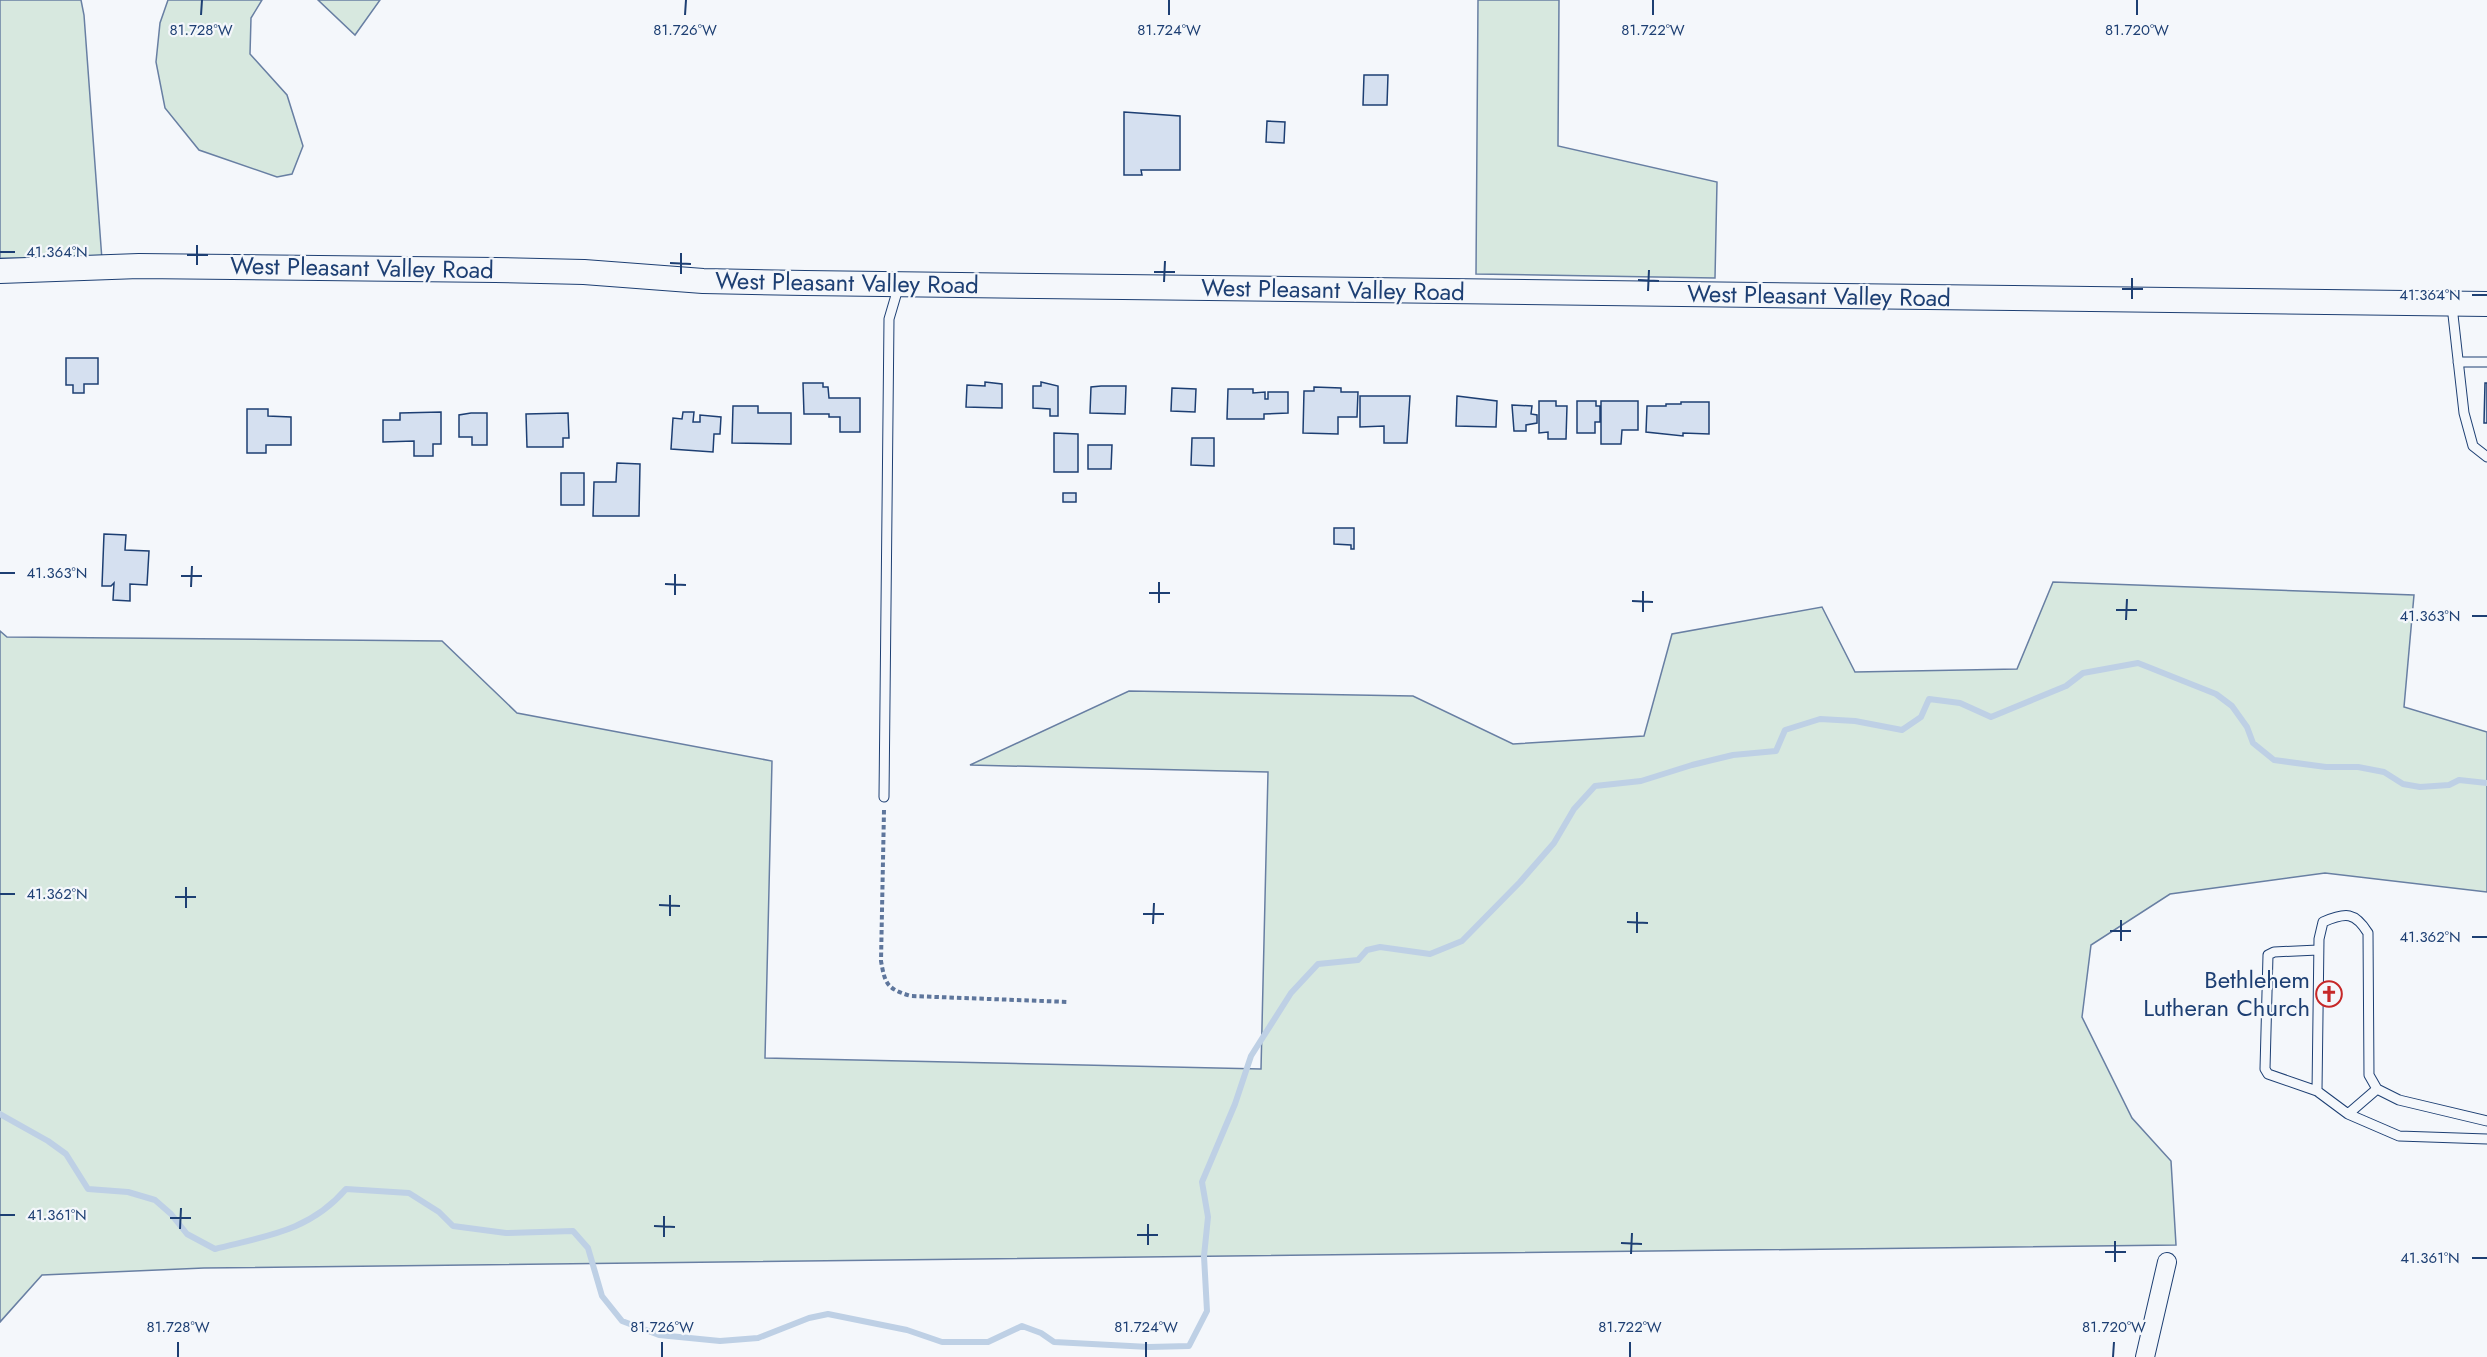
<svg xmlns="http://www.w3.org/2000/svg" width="2487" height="1357" font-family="Jost,sans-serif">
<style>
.green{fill:#d7e8df;stroke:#687fa3;stroke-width:1.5}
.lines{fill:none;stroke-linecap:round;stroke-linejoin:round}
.stream{stroke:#bed0e5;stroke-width:6}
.building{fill:#d5e0f0;stroke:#1d3f73;stroke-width:1.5}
.lane-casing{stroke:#1d3f73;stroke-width:11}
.street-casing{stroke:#1d3f73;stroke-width:20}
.secondary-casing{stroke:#1d3f73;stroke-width:26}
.path{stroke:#5e769c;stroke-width:4;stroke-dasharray:4.5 3;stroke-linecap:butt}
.lane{stroke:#f4f7fb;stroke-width:9}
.street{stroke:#f4f7fb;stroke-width:18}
.secondary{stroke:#f4f7fb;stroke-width:24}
.ticks{fill:none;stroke:#1d3f73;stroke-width:2}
.labels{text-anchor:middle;stroke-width:4.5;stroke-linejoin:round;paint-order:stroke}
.street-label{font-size:24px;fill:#1d3f73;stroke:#f4f7fb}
.poi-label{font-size:24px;fill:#1d3f73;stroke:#f4f7fb;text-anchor:end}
.ticks-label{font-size:15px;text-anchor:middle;fill:#1d3f73;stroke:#f4f7fb;stroke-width:4.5;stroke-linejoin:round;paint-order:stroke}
</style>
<rect width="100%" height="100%" fill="#f4f7fb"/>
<path class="green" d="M 0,0 L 81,0 L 84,15 L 102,260 L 0,258 Z
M 168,0 L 262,0 L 251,18 L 250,54 L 287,95 L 303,146 L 292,174 L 277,177 L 199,150 L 165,108 L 156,62 L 160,23 Z
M 318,0 L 380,0 L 355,35 Z
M 1478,0 L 1559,0 L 1558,146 L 1717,182 L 1715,278 L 1476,274 Z
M 2053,582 L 2414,595 L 2404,707 L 2487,732 L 2487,892 L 2325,873 L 2170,894 L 2091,945 L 2082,1017 L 2132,1118 L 2171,1161 L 2176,1245 L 204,1268 L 42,1275 L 0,1322 L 0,631 L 7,637 L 442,641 L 517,713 L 772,761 L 765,1058 L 1261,1069 L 1268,772 L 970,765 L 1129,691 L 1413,696 L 1513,744 L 1644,736 L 1672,634 L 1822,607 L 1855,672 L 2017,669 Z"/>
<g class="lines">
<path class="stream" d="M 0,1114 L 48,1141 L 66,1154 L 88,1189 L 128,1192 L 155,1200 L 171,1214 L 187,1234 L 215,1249 C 266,1236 310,1231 346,1189 L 409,1193 L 439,1212 L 453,1226 L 506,1233 L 573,1231 L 588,1248 L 602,1296 L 622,1321 L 659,1335 L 720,1341 L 758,1338 L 809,1318 L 828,1314 L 907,1330 L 942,1342 L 988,1342 L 1022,1326 L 1041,1333 L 1054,1342 L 1149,1347 L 1189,1346 L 1207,1311 L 1204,1256 L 1208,1217 L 1202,1182 L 1235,1104 L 1251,1056 L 1291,993 L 1318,964 L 1358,960 L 1367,950 L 1380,947 L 1430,954 L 1462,941 L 1520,882 L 1554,843 L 1574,809 L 1595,786 L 1641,781 L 1692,765 L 1733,755 L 1776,751 L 1785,730 L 1820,719 L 1855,721 L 1902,730 L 1921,717 L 1929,699 L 1960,703 L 1991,717 L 2066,686 L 2083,673 L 2138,663 L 2216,694 L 2232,706 L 2247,727 L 2253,743 L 2274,760 L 2326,767 L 2358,767 L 2384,772 L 2403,784 L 2420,787 L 2449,785 L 2459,780 L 2487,783"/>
</g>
<path class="building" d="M 1364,75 L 1388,75 L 1387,105 L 1363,105 Z
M 1124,112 L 1180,116 L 1180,170 L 1141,170 L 1142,175 L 1124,175 Z
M 1267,121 L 1285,122 L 1284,143 L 1266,142 Z
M 66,358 L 98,358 L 98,384 L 84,384 L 84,393 L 73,393 L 73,385 L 66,385 Z
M 985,382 L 1002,384 L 1002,408 L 966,407 L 967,385 L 985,386 Z
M 1041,382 L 1058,386 L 1058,416 L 1050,416 L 1050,409 L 1033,408 L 1033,386 L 1041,386 Z
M 803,383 L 823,383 L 823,387 L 828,387 L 829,398 L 860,398 L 860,432 L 840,432 L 840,417 L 829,417 L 829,414 L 804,414 Z
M 2485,383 L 2487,383 L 2487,423 L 2484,423 Z
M 1101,386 L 1126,386 L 1125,414 L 1090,413 L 1091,387 Z
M 1314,387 L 1341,388 L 1341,392 L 1358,392 L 1357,417 L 1338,417 L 1338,434 L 1303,433 L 1304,391 L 1314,391 Z
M 1172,388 L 1196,389 L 1195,412 L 1171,411 Z
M 1228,389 L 1253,389 L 1253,393 L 1265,392 L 1265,399 L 1268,399 L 1268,392 L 1288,392 L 1288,413 L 1264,414 L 1264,419 L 1227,419 Z
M 1360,396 L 1410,396 L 1407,443 L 1384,443 L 1384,426 L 1360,427 Z
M 1457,396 L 1497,401 L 1496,427 L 1456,426 Z
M 1539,401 L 1556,401 L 1556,406 L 1567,406 L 1566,439 L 1548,439 L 1548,432 L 1539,433 Z
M 1577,401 L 1596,401 L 1596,406 L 1600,406 L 1600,422 L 1595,422 L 1595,433 L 1577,433 Z
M 1601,401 L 1638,401 L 1638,430 L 1622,430 L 1621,444 L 1601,444 Z
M 1681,402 L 1709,402 L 1709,434 L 1683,433 L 1683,436 L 1646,432 L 1647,406 L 1666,406 L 1666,404 L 1681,404 Z
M 1512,405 L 1532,406 L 1531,414 L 1537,415 L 1537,423 L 1526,425 L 1526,431 L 1514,431 Z
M 733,406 L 758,406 L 758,413 L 791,413 L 791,444 L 732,443 Z
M 247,409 L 268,409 L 268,416 L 291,417 L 291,445 L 266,445 L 266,453 L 247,453 Z
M 441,412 L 441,444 L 433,444 L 433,456 L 414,456 L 414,441 L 383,442 L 383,420 L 400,420 L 400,413 Z
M 683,412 L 694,412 L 693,422 L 700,422 L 700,415 L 721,417 L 720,434 L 714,434 L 713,452 L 671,449 L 673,418 L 682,419 Z
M 471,413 L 487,413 L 487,445 L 472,445 L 472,437 L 459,437 L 459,415 Z
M 568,413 L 569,438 L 563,438 L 563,447 L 527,447 L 526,414 Z
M 1054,433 L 1078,434 L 1078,472 L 1054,472 Z
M 1192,438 L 1214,438 L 1214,466 L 1191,465 Z
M 1088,445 L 1112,445 L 1111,469 L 1088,469 Z
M 617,463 L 640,464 L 639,516 L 593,516 L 594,482 L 616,482 Z
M 561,473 L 584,473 L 584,505 L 561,505 Z
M 1063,493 L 1076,493 L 1076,502 L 1063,502 Z
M 1334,528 L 1354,528 L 1354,549 L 1351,549 L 1351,545 L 1334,544 Z
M 104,534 L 126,535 L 125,550 L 149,551 L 147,585 L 130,584 L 130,601 L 113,600 L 114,583 L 111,586 L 102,586 Z"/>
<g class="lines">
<g class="lane-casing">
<path id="lane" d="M 2452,306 L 2464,413 L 2473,446 L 2487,457
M 2458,362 L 2487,362
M 884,797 L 889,319 L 899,285
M 2318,950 L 2274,952 L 2268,955 L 2265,1069 L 2268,1074 L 2317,1091 L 2348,1114 L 2399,1136 L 2487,1139
M 2317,1091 L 2319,939 L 2323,922 C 2346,912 2355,912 2368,933 L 2369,1075 L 2377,1089 L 2399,1100 L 2487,1121
M 2348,1114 L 2377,1089"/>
</g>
<g class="street-casing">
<path id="street" d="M 2145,1357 L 2167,1262"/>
</g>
<g class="secondary-casing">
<path id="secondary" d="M 0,271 L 139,266 L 495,270 L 584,272 L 703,281 L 805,283 L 2487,304"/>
</g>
<path class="path" d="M 884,810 L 881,961 C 885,984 887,989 911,996 L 1069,1002"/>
<use href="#lane" class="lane"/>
<use href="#street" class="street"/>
<use href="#secondary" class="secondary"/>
</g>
<path class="ticks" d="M 201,15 L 202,0M 685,15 L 686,0M 1169,15 L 1169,0M 1653,15 L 1653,0M 2137,15 L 2137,0M 0,252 L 15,252M 187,255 L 208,255M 670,263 L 691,264M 197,265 L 197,245M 1154,272 L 1175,272M 681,274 L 681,253M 1638,280 L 1659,281M 1164,282 L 1165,261M 2122,289 L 2143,289M 1648,291 L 1649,270M 2472,295 L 2487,295M 2132,299 L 2132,278M 0,573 L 15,573M 181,576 L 202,576M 665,584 L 686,585M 191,587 L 192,566M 1149,593 L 1170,593M 675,595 L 675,574M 1632,601 L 1653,602M 1159,603 L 1159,582M 2116,610 L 2137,610M 1643,612 L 1643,591M 2472,616 L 2487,616M 2126,620 L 2127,599M 0,894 L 15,894M 175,897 L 196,897M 659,905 L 680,906M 186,908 L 186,887M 1143,914 L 1164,914M 670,916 L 670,895M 1627,922 L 1648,923M 1153,924 L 1154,903M 2110,931 L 2131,931M 1637,933 L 1637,912M 2472,937 L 2487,937M 2121,941 L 2121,920M 0,1215 L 15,1215M 170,1218 L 191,1218M 654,1226 L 675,1227M 180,1229 L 181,1208M 1137,1235 L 1158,1235M 664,1237 L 664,1216M 1621,1243 L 1642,1244M 1148,1245 L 1148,1224M 2105,1252 L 2126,1252M 1631,1254 L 1632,1233M 2472,1258 L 2487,1258M 2115,1262 L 2115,1241M 178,1357 L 178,1342M 662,1357 L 662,1342M 1146,1357 L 1146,1342M 1630,1357 L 1630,1342M 2113,1357 L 2114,1342"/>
<defs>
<g id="church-ring" transform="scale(1.35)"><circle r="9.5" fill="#f4f7fb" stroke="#c62828" stroke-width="1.5"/><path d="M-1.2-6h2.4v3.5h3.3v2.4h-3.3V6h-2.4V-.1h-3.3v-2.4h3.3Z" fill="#c62828"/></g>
</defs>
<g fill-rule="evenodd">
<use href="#church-ring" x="2329" y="994"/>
</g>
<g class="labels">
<g class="street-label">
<text transform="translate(362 268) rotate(1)" y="8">West Pleasant Valley Road</text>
<text transform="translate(847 283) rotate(1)" y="8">West Pleasant Valley Road</text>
<text transform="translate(1333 290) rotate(1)" y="8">West Pleasant Valley Road</text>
<text transform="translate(1819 296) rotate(1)" y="8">West Pleasant Valley Road</text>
</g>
<g class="poi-label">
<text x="2310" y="988">Bethlehem<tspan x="2310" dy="28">Lutheran Church</tspan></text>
</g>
</g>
<g class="ticks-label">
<text x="201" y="35">81.728°W</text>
<text x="685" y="35">81.726°W</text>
<text x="1169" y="35">81.724°W</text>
<text x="1653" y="35">81.722°W</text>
<text x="2137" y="35">81.720°W</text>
<text x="57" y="257">41.364°N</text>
<text x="2430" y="300">41.364°N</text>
<text x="57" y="578">41.363°N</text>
<text x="2430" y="621">41.363°N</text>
<text x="57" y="899">41.362°N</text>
<text x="2430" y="942">41.362°N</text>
<text x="57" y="1220">41.361°N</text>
<text x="2430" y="1263">41.361°N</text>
<text x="178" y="1332">81.728°W</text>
<text x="662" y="1332">81.726°W</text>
<text x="1146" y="1332">81.724°W</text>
<text x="1630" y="1332">81.722°W</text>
<text x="2114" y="1332">81.720°W</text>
</g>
</svg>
